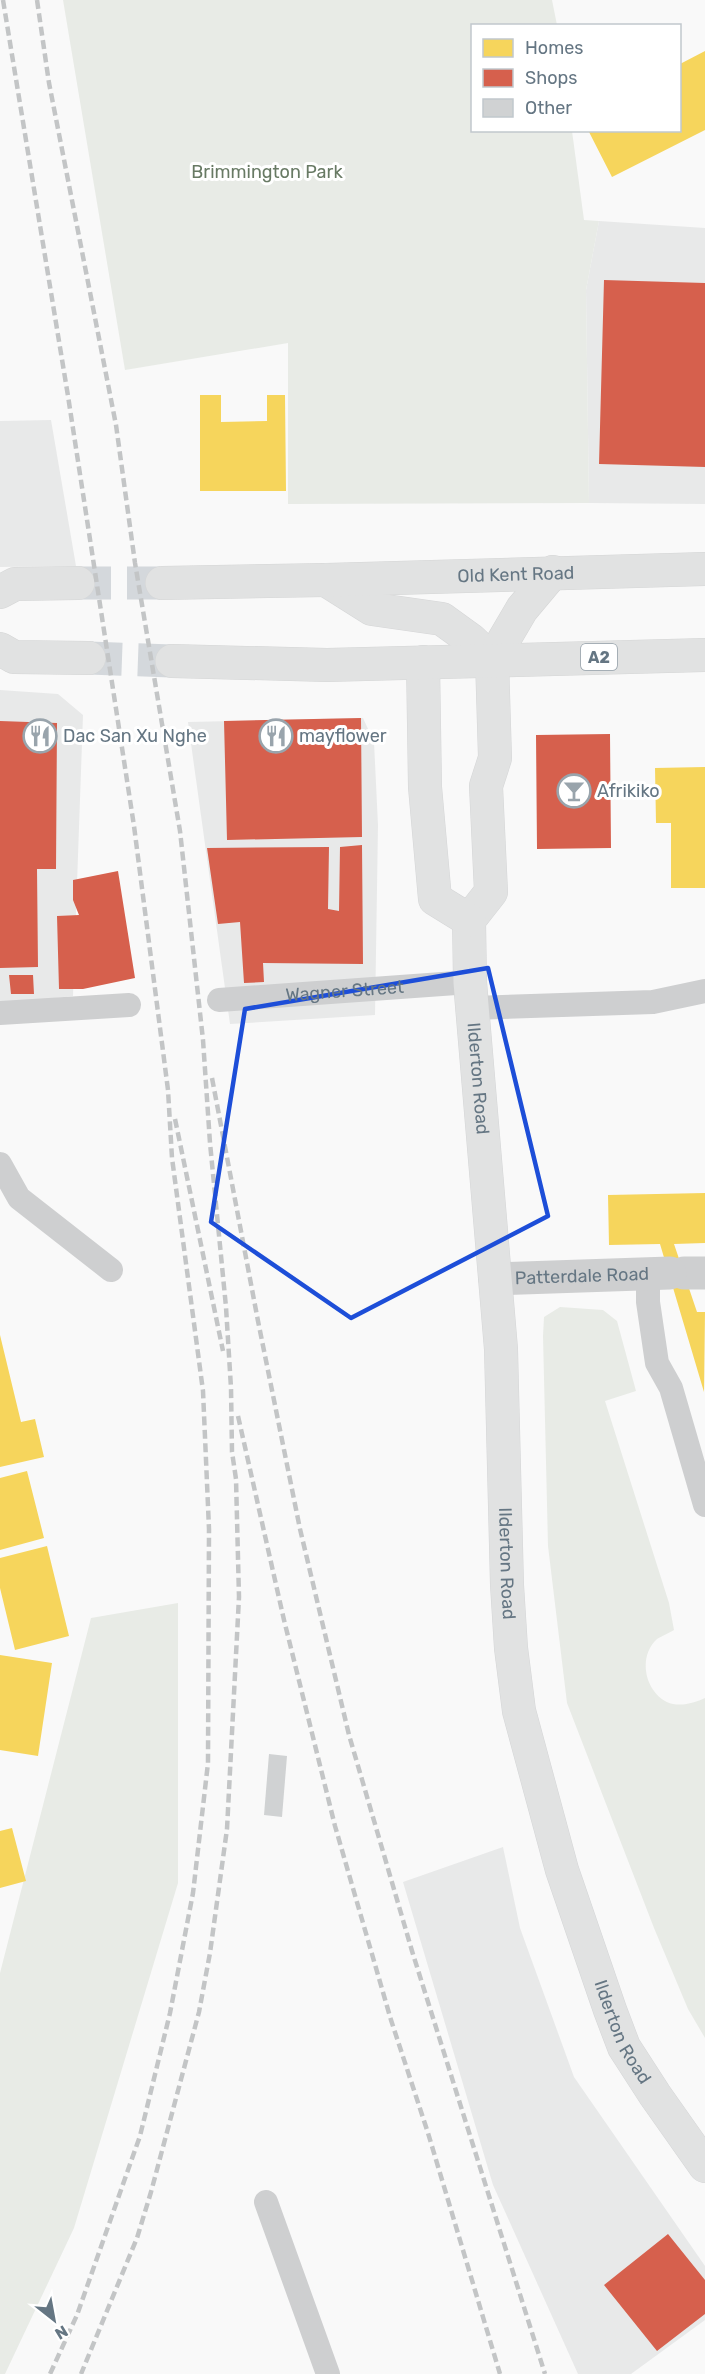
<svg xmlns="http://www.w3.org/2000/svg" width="705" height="2374" font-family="Rubik,sans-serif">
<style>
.built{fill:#e8e9e9}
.green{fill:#e8ebe6}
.homes{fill:#f6d55c}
.shops{fill:#d6604d}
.building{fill:#d0d2d3}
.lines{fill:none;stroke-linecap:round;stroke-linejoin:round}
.highway-tunnel{stroke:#d4d8dc;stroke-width:33;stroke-dasharray:33 16;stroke-linecap:butt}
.secondary-casing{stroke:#d5d6d7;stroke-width:34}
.highway-casing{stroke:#d5d6d6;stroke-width:34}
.lane{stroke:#cecfd0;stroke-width:24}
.street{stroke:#cecfd0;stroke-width:33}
.secondary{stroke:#e1e2e2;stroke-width:33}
.highway{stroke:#e1e2e2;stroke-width:33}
.rail{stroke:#c3c5c6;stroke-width:4.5;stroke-dasharray:9 4.5;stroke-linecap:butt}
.marked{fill:none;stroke:#1d4ed8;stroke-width:4.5;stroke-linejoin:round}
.labels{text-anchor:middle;stroke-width:6;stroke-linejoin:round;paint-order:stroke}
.shield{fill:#fff;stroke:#939fa8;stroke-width:1.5}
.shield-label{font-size:16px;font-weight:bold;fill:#657683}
.park-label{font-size:18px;fill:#687a64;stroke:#fff}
.street-label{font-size:18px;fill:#657683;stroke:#fff}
.poi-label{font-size:18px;fill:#657683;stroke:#fff;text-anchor:start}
</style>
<rect width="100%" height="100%" fill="#f9f9f9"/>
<path class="built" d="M 599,221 L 705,228 L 705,504 L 589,503 L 586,290 Z
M 51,420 L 76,566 L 0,567 L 0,421 Z
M 0,690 L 58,694 L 83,715 L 73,996 L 0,1004 Z
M 363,718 L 374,742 L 378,825 L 375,1015 L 230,1024 L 188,722 Z
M 503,1847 L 520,1928 L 574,2077 L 705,2266 L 705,2320 L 631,2374 L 578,2374 L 493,2185 L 403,1882 Z"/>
<path class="green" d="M 63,0 L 552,0 L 557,25 L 472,26 L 472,130 L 572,131 L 584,220 L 599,221 L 586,290 L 589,503 L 288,504 L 288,343 L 125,370 Z
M 560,1307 L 603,1310 L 617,1321 L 636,1391 L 605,1401 L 669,1603 L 674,1630 C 669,1633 662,1636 657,1639 C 636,1658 646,1697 673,1704 C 685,1706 696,1702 705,1698 L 705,2038 L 688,2009 L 654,1928 L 567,1703 L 548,1546 L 543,1336 L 544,1317 Z
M 178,1603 L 178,1883 L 74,2228 L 5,2374 L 0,2374 L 0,1973 L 91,1618 Z"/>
<path class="homes" d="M 705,51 L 705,130 L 612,177 L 588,130 L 680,130 L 680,64 Z
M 200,395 L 221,395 L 221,422 L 267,421 L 267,395 L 285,395 L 286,491 L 200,491 Z
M 705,767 L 705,888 L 671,888 L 671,823 L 656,823 L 655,768 Z
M 705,1193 L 705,1243 L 674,1244 L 697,1312 L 705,1312 L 704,1392 L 660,1244 L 609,1245 L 608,1195 Z
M 0,1335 L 21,1422 L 35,1419 L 44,1457 L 0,1467 Z
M 27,1471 L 44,1538 L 0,1550 L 0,1478 Z
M 47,1546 L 69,1636 L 15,1650 L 0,1588 L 0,1558 Z
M 0,1655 L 52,1663 L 38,1756 L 0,1750 Z
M 12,1828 L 26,1881 L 0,1888 L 0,1831 Z"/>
<path class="shops" d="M 604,280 L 705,283 L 705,467 L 599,464 Z
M 361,718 L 362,837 L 227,840 L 224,721 Z
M 0,721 L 57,723 L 56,869 L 37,869 L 38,967 L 0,968 Z
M 610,734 L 611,848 L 537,849 L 536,735 Z
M 362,845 L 363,964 L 263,963 L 264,982 L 244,983 L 240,922 L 218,924 L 207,848 L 329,847 L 328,909 L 339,911 L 340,847 Z
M 118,871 L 135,978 L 83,989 L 59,989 L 57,916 L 79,915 L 73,900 L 73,880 Z
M 9,975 L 33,975 L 34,994 L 11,994 Z
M 668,2234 L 705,2280 L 705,2314 L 657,2351 L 604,2285 Z"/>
<path class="building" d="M 269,1754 L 287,1756 L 282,1817 L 264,1815 Z"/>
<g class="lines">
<path class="highway-tunnel" d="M 78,583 L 162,583
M 89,658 L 172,661"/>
<g class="secondary-casing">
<g id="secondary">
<path id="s3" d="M 326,580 L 372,609 L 442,619 L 471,640 L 492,660 L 495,758 L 486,786 L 491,892 L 469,920 L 470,982 L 501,1349 L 507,1585 L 511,1648 L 519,1711 L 562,1870 L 610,2010 L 624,2047 L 655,2095 L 705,2166"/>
<path d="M 423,662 L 425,787 L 435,899 L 469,920"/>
</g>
</g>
<g class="highway-casing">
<g id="highway">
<path id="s4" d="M 162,583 L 326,580 L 705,569"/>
<path d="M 0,592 L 15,584 L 78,583"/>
<path d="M 0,649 L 14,657 L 89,658"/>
<path d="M 492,660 L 522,609 L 553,572"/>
<path d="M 172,661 L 327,665 L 705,655"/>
</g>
</g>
<g class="lane">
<path id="s1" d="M 219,1000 L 470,982"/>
<path d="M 472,1008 L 653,1002 L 705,991"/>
<path d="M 0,1013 L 129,1005"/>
<path d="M 0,1164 L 19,1198 L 111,1270"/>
<path d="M 648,1273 L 648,1302 L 657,1363 L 671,1388 L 705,1505"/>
<path d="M 266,2202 L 328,2374"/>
</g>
<g class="street">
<path d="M 684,1273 L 705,1273"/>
<path id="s2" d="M 495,1279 L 670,1273"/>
</g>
<use href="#secondary" class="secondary"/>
<use href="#highway" class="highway"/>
<path class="rail" d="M 3,0 L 68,396 L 134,826 L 168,1090 L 172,1158 L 203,1391 L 209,1529 L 208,1763 L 193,1893 L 170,2013 L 140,2136 L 77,2315 L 50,2374
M 37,0 L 49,83 L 116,425 L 135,563 L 180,831 L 203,1040 L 210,1143 L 226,1307 L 231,1388 L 232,1452 L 236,1479 L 239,1597 L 227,1829 L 210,1953 L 199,2012 L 151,2192 L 137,2238 L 81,2374
M 212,1078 L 258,1321 L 300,1529 L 349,1735 L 412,1951 L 545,2374
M 175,1119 L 223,1351
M 238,1416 L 284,1620 L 335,1826 L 391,2020 L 428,2133 L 500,2374"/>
</g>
<path class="marked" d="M 488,968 L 548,1216 L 351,1318 L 211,1222 L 245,1009 Z"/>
<defs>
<g id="restaurant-ring" transform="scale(1.725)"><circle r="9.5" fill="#fff" stroke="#99a4ac" stroke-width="1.5"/><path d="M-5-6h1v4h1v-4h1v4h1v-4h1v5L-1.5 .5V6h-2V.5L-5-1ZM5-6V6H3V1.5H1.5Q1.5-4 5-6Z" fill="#99a4ac"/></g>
<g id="bar-ring" transform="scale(1.725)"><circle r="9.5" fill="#fff" stroke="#99a4ac" stroke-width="1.5"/><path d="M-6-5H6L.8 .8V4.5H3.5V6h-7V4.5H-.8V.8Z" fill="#99a4ac"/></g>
</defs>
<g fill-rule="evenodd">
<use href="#restaurant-ring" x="40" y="736"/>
<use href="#restaurant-ring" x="276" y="736"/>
<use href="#bar-ring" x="574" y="791"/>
</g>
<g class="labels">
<rect class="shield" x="581" y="644" width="36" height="26" rx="4.5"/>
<g class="shield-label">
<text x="599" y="663">A2</text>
</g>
<g class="park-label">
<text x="267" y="178">Brimmington Park</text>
</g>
<g class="street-label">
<text dy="6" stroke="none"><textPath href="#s4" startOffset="354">Old Kent Road</textPath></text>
<text dy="6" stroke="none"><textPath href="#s1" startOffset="126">Wagner Street</textPath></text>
<text dy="6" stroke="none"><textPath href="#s3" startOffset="618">Ilderton Road</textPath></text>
<text dy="6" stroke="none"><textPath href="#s2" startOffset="87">Patterdale Road</textPath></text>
<text dy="6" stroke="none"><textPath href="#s3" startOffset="1104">Ilderton Road</textPath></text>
<text dy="6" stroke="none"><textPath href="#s3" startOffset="1590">Ilderton Road</textPath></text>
</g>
<g class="poi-label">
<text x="63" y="742">Dac San Xu Nghe</text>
<text x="299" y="742">mayflower</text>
<text x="597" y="797">Afrikiko</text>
</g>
</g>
<rect x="471" y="24" width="210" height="108" fill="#ffffff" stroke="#c1c8cd" stroke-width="1.5"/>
<rect x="483" y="39" width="30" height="18" fill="#f6d55c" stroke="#c1c8cd" stroke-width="1.5"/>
<text x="525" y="54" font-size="18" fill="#657683">Homes</text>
<rect x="483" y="69" width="30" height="18" fill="#d6604d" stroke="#c1c8cd" stroke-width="1.5"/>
<text x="525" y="84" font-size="18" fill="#657683">Shops</text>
<rect x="483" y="99" width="30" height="18" fill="#d0d2d3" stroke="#c1c8cd" stroke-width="1.5"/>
<text x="525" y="114" font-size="18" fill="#657683">Other</text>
<g transform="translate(54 2320) rotate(149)" stroke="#ffffff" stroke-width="4.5" paint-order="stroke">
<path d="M0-4.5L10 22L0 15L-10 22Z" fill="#657683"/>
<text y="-9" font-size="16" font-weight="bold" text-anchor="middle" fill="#657683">N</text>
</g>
</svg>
